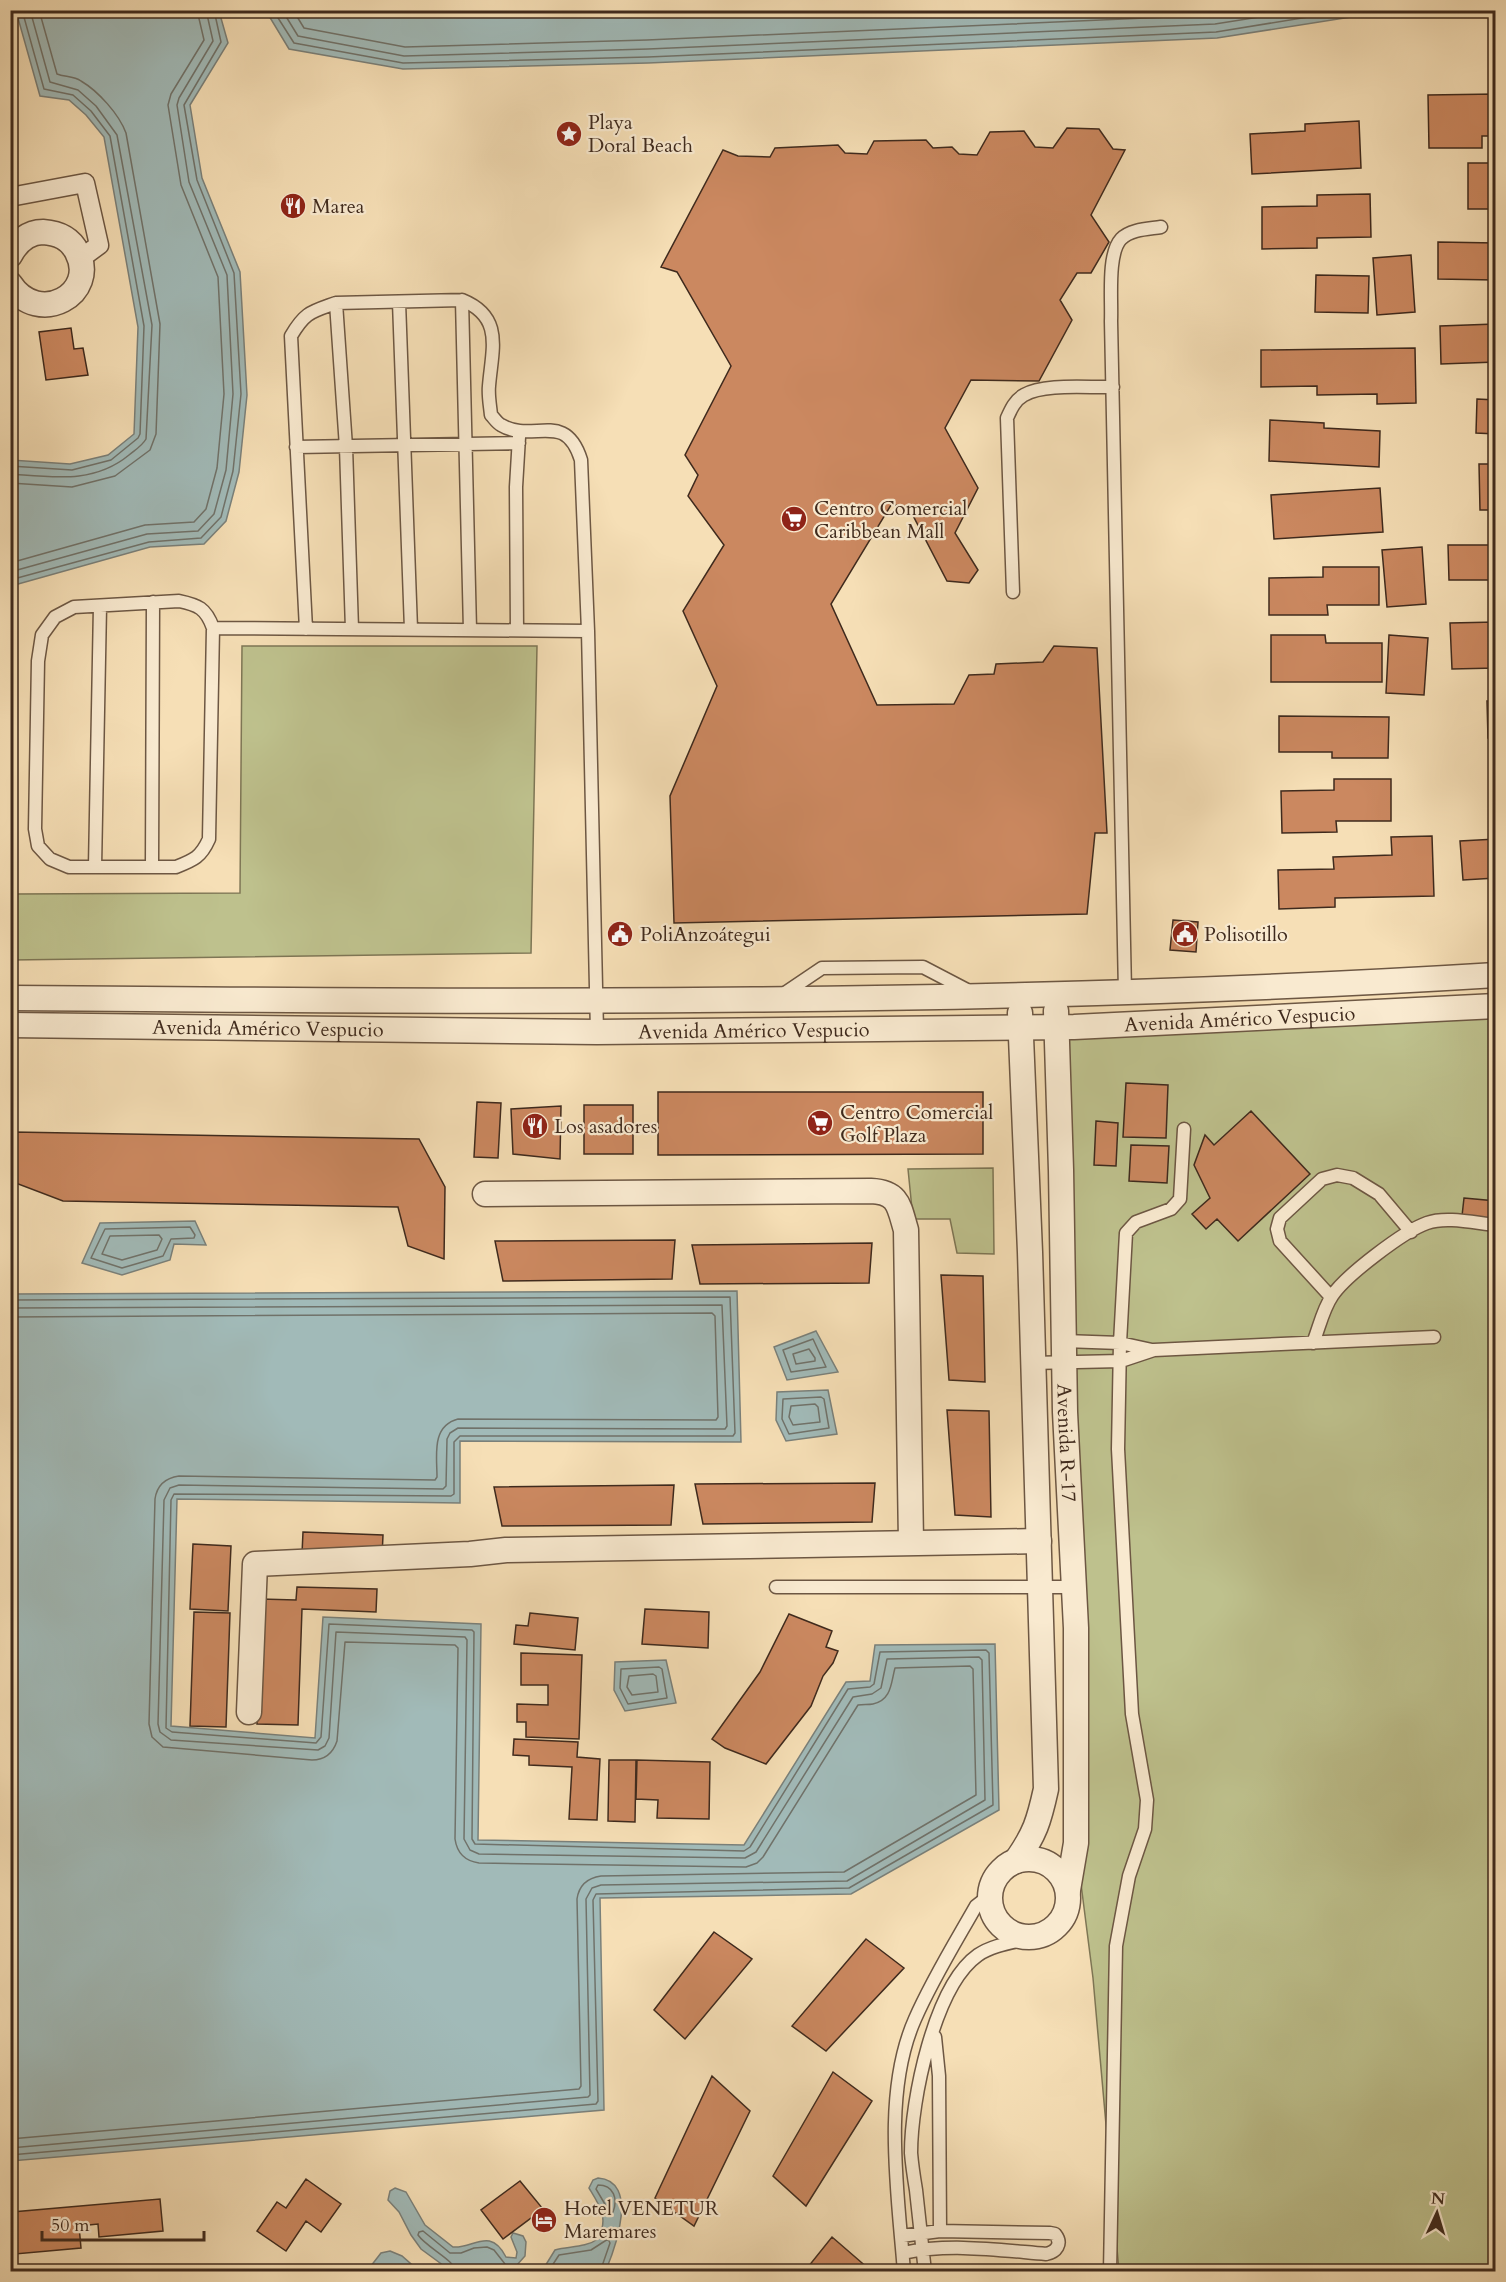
<svg xmlns="http://www.w3.org/2000/svg" width="1506" height="2282" font-family="Cardo,serif">
<style>
.green{fill:#bec18d;stroke:#7e7655;stroke-width:1.5}
.water{fill:#a1bab8;stroke:#7a807a;stroke-width:1.5}
.lines{fill:none;stroke-linecap:round;stroke-linejoin:round}
.shore{stroke:#70726a;stroke-width:1.5}
.building{fill:#cb8860;stroke:#3f2a1d;stroke-width:1.5}
.service-casing{stroke:#6d5743;stroke-width:15}
.pedestrian-casing{stroke:#6d5743;stroke-width:21}
.minor-casing{stroke:#6d5743;stroke-width:27}
.service{stroke:#f9ead0;stroke-width:12}
.pedestrian{stroke:#f9ead0;stroke-width:18}
.minor{stroke:#f9ead0;stroke-width:24}
.labels{text-anchor:middle;stroke-width:4.5;stroke-linejoin:round;paint-order:stroke}
.poi-label{font-size:20px;fill:#3f2a1d;stroke:#f9ead0;text-anchor:start}
.street-label{font-size:20px;fill:#3f2a1d;stroke:#f9ead0}
</style>
<rect width="100%" height="100%" fill="#f6dfb6"/>
<filter id="stains"><feTurbulence type="fractalNoise" baseFrequency=".00333" numOctaves="4"/><feColorMatrix values="0 0 0 0 .2 0 0 0 0 .09 0 0 0 0 .02 0 0 0 .5 -.17"/></filter>
<radialGradient id="worn" r=".72"><stop offset=".6" stop-color="#630" stop-opacity="0"/><stop offset="1" stop-color="#630" stop-opacity=".3"/></radialGradient>
<path class="green" d="M 242,646 L 537,646 L 531,953 L 11,960 L 11,913 L 14,894 L 240,893 Z
M 1495,1006 L 1495,2271 L 1119,2271 L 1093,1978 L 1081,1884 L 1056,1027 Z
M 993,1168 L 994,1254 L 957,1253 L 950,1219 L 913,1219 L 908,1169 Z"/>
<path class="water" d="M 16,11 L 219,11 L 228,43 L 190,105 L 202,178 L 240,272 L 247,395 L 239,472 L 226,521 L 204,544 L 150,547 L 11,586 L 11,460 L 70,464 L 108,455 L 134,434 L 138,327 L 104,137 L 86,115 L 69,100 L 40,96 Z
M 266,11 L 1389,11 L 1217,38 L 648,63 L 403,69 L 289,49 Z
M 195,1221 L 206,1245 L 174,1244 L 170,1260 L 122,1275 L 82,1263 L 100,1223 Z
M 737,1291 L 741,1442 L 460,1441 L 460,1503 L 177,1499 L 171,1726 L 315,1738 L 323,1617 L 481,1624 L 478,1840 L 744,1845 L 846,1682 L 870,1681 L 875,1645 L 995,1644 L 999,1810 L 851,1894 L 600,1898 L 604,2110 L 11,2161 L 11,1294 Z
M 816,1331 L 838,1372 L 787,1380 L 774,1347 Z
M 828,1390 L 837,1434 L 786,1441 L 776,1420 L 777,1392 Z
M 666,1660 L 676,1703 L 625,1711 L 614,1690 L 615,1662 Z
M 598,2178 C 639,2181 616,2246 606,2270 L 542,2271 L 555,2250 C 569,2246 585,2248 598,2239 C 609,2218 600,2206 589,2188 L 593,2180 Z
M 395,2188 L 406,2192 L 425,2225 L 453,2247 C 473,2249 490,2226 506,2257 L 516,2258 L 517,2252 L 511,2237 L 513,2233 L 523,2236 L 526,2242 L 525,2256 L 516,2266 L 503,2271 L 451,2271 L 421,2249 L 411,2235 L 399,2212 L 388,2200 L 390,2191 Z
M 390,2251 L 402,2256 L 419,2271 L 367,2271 L 381,2253 Z"/>
<g class="lines">
<path class="shore" d="M 273,10 L 294,43 L 403,63 L 648,57 L 1216,32 L 1351,10
M 282,10 L 298,36 L 404,56 L 648,49 L 1215,24 L 1303,10
M 293,10 L 304,28 L 405,47 L 647,40 L 1214,15 L 1245,10
M 10,466 L 72,470 L 111,460 L 138,438 L 140,434 L 144,326 L 110,136 L 91,111 L 73,95 L 44,89 L 22,10
M 10,474 C 53,477 94,484 129,455 C 135,450 142,446 146,439 L 152,325 L 117,135 L 96,106 L 78,90 L 50,82 L 30,10
M 10,483 L 72,487 L 115,476 L 150,450 L 156,434 L 160,324 L 126,133 C 119,114 98,91 81,81 C 74,76 64,77 57,74 L 39,10
M 10,563 L 145,525 L 194,522 L 206,509 L 217,468 L 224,394 L 218,277 L 181,185 L 168,105 L 171,94 L 204,40 L 197,10
M 10,572 L 147,534 L 198,531 L 214,514 L 226,470 L 233,394 L 227,275 L 189,182 L 177,105 L 179,98 L 213,41 L 206,10
M 10,580 L 149,542 L 201,538 L 221,517 L 233,471 L 241,394 L 234,273 L 197,180 L 184,105 L 221,42 L 214,10
M 190,1227 L 195,1235 L 194,1238 L 171,1239 L 163,1256 L 122,1268 L 91,1258 L 105,1229 Z
M 159,1235 L 162,1239 L 157,1250 L 122,1260 L 102,1254 L 110,1236 Z
M 10,1300 L 730,1297 L 735,1433 L 733,1436 L 460,1436 L 454,1442 L 454,1494 L 451,1496 L 174,1494 L 171,1500 L 166,1728 L 172,1732 L 316,1743 L 321,1737 L 329,1624 L 472,1630 L 474,1632 L 472,1839 L 475,1844 L 744,1851 L 750,1847 L 848,1689 L 870,1687 L 874,1684 L 880,1652 L 986,1650 L 989,1653 L 993,1805 L 849,1888 L 596,1894 L 593,1900 L 598,2101 L 596,2104 L 10,2155
M 10,1308 L 722,1305 L 727,1426 L 725,1429 L 458,1428 L 450,1433 L 447,1439 L 446,1486 L 443,1489 L 179,1485 L 170,1488 L 164,1500 L 158,1724 L 160,1732 L 171,1740 L 318,1750 L 325,1746 L 329,1738 L 336,1632 L 465,1637 L 467,1640 L 464,1839 L 470,1850 L 479,1854 L 745,1858 L 756,1852 L 853,1697 L 872,1694 L 881,1688 L 887,1659 L 979,1657 L 982,1660 L 985,1800 L 847,1881 L 601,1885 L 592,1888 L 586,1899 L 590,2095 L 588,2097 L 10,2148
M 10,1317 L 712,1313 L 715,1316 L 718,1417 L 716,1420 L 458,1419 C 431,1426 437,1456 437,1477 L 435,1480 L 179,1476 C 165,1478 157,1485 155,1499 L 149,1724 L 152,1737 L 163,1747 L 312,1760 C 325,1760 333,1753 337,1741 L 345,1642 L 455,1645 L 458,1648 L 455,1839 C 457,1853 465,1861 479,1863 L 746,1867 L 757,1863 L 763,1857 L 858,1705 C 863,1704 868,1705 873,1704 C 892,1700 891,1682 895,1668 L 970,1666 L 973,1669 L 976,1795 L 844,1872 L 601,1876 C 587,1878 579,1885 577,1899 L 581,2086 L 579,2089 L 10,2139
M 813,1339 L 826,1367 L 791,1372 L 783,1350 Z
M 809,1349 L 815,1358 L 815,1361 L 796,1364 L 793,1354 Z
M 821,1397 L 824,1399 L 829,1428 L 789,1434 L 782,1419 L 783,1399 Z
M 815,1404 L 818,1407 L 820,1422 L 793,1425 L 789,1417 L 791,1406 Z
M 659,1667 L 662,1669 L 667,1698 L 628,1704 L 620,1688 L 621,1669 Z
M 653,1674 L 656,1676 L 658,1692 L 632,1695 L 627,1687 L 629,1676 Z
M 598,2185 C 614,2185 618,2199 613,2212 L 609,2211 L 596,2189 Z
M 456,2272 C 455,2260 427,2248 418,2235 L 419,2232 L 423,2231 L 450,2253 L 461,2253 L 474,2248 L 487,2247 L 494,2250 L 505,2264 L 504,2272
M 548,2272 L 559,2255 L 591,2250 L 608,2239 L 610,2243 L 600,2272"/>
</g>
<path class="building" d="M 1496,94 L 1496,136 L 1482,136 L 1482,148 L 1429,148 L 1428,95 Z
M 1359,121 L 1361,168 L 1252,174 L 1250,134 L 1305,131 L 1305,124 Z
M 1067,128 L 1099,129 L 1113,149 L 1125,150 L 1091,215 L 1109,242 L 1091,273 L 1077,273 L 1060,300 L 1072,320 L 1039,381 L 971,380 L 945,428 L 978,488 L 955,533 L 978,570 L 969,583 L 947,581 L 908,506 L 891,505 L 831,604 L 877,705 L 954,704 L 969,675 L 994,674 L 996,664 L 1043,662 L 1054,646 L 1097,648 L 1107,833 L 1095,833 L 1087,914 L 674,923 L 670,796 L 717,686 L 683,611 L 724,545 L 688,496 L 698,475 L 685,455 L 731,366 L 677,272 L 661,267 L 723,150 L 738,156 L 770,157 L 775,148 L 838,145 L 845,153 L 867,154 L 874,141 L 926,140 L 933,148 L 952,147 L 959,154 L 977,155 L 990,132 L 1024,131 L 1035,147 L 1053,148 Z
M 1468,163 L 1496,163 L 1496,209 L 1468,209 Z
M 1370,194 L 1371,237 L 1317,238 L 1317,248 L 1262,249 L 1262,207 L 1317,206 L 1317,195 Z
M 1438,242 L 1496,243 L 1496,285 L 1495,280 L 1438,279 Z
M 1411,255 L 1415,312 L 1377,315 L 1373,258 Z
M 1316,275 L 1369,276 L 1368,313 L 1315,312 Z
M 1495,315 L 1496,315 L 1496,362 L 1441,364 L 1440,326 L 1495,324 Z
M 71,328 L 74,349 L 83,348 L 88,375 L 46,380 L 39,332 Z
M 1415,348 L 1416,403 L 1377,404 L 1377,394 L 1317,395 L 1317,386 L 1261,387 L 1261,350 Z
M 1477,399 L 1496,400 L 1496,434 L 1476,433 Z
M 1270,420 L 1324,423 L 1324,428 L 1380,431 L 1379,467 L 1269,461 Z
M 1479,464 L 1496,464 L 1496,510 L 1480,510 Z
M 1380,488 L 1383,532 L 1274,539 L 1271,495 Z
M 1448,545 L 1496,545 L 1496,580 L 1449,580 Z
M 1422,547 L 1426,604 L 1387,607 L 1382,550 Z
M 1323,567 L 1379,567 L 1379,605 L 1327,605 L 1328,615 L 1269,615 L 1269,578 L 1323,577 Z
M 1496,622 L 1496,668 L 1452,669 L 1450,623 Z
M 1271,635 L 1325,635 L 1326,643 L 1382,643 L 1382,682 L 1271,682 Z
M 1389,635 L 1428,638 L 1424,695 L 1386,693 Z
M 1487,701 L 1496,701 L 1496,738 L 1488,738 Z
M 1279,716 L 1389,717 L 1388,758 L 1332,758 L 1332,752 L 1279,752 Z
M 1493,763 L 1496,763 L 1496,805 L 1491,805 Z
M 1334,779 L 1391,779 L 1391,821 L 1336,821 L 1337,832 L 1282,833 L 1281,791 L 1334,790 Z
M 1432,836 L 1434,896 L 1335,898 L 1335,907 L 1279,909 L 1278,870 L 1334,869 L 1333,857 L 1392,855 L 1391,837 Z
M 1496,839 L 1496,878 L 1463,880 L 1460,841 Z
M 1173,920 L 1198,922 L 1196,952 L 1170,950 Z
M 1126,1083 L 1168,1085 L 1166,1138 L 1123,1137 Z
M 658,1092 L 983,1092 L 983,1154 L 658,1155 Z
M 477,1102 L 501,1103 L 498,1158 L 474,1157 Z
M 584,1105 L 633,1105 L 633,1154 L 584,1154 Z
M 561,1106 L 560,1159 L 513,1154 L 511,1109 Z
M 1251,1111 L 1310,1174 L 1238,1241 L 1217,1219 L 1206,1229 L 1192,1214 L 1210,1198 L 1194,1165 L 1205,1135 L 1214,1145 Z
M 1096,1121 L 1118,1123 L 1116,1166 L 1094,1165 Z
M 13,1132 L 419,1139 L 445,1187 L 444,1259 L 408,1246 L 398,1207 L 63,1201 L 13,1182 Z
M 1131,1145 L 1169,1146 L 1167,1183 L 1129,1181 Z
M 1464,1198 L 1496,1201 L 1494,1219 L 1462,1216 Z
M 675,1240 L 672,1279 L 503,1281 L 495,1241 Z
M 872,1243 L 869,1283 L 700,1284 L 692,1245 Z
M 941,1275 L 983,1276 L 985,1382 L 949,1380 Z
M 947,1410 L 989,1411 L 991,1517 L 955,1515 Z
M 875,1483 L 872,1522 L 703,1524 L 695,1484 Z
M 674,1485 L 671,1525 L 502,1526 L 494,1487 Z
M 303,1532 L 383,1535 L 382,1557 L 302,1554 Z
M 193,1544 L 231,1546 L 228,1611 L 190,1609 Z
M 297,1587 L 377,1589 L 376,1612 L 302,1609 L 298,1725 L 257,1724 L 261,1599 L 296,1600 Z
M 645,1609 L 709,1612 L 708,1648 L 642,1644 Z
M 194,1612 L 230,1613 L 226,1727 L 190,1726 Z
M 530,1613 L 578,1618 L 575,1650 L 514,1644 L 516,1625 L 528,1626 Z
M 789,1614 L 832,1631 L 826,1647 L 838,1651 L 833,1663 L 823,1676 L 811,1706 L 766,1764 L 725,1748 L 712,1739 L 760,1672 Z
M 521,1653 L 582,1655 L 579,1739 L 526,1737 L 526,1722 L 517,1722 L 517,1704 L 548,1705 L 548,1685 L 521,1685 Z
M 514,1739 L 578,1742 L 577,1757 L 600,1759 L 597,1820 L 569,1819 L 572,1767 L 529,1765 L 529,1756 L 513,1755 Z
M 609,1760 L 636,1760 L 635,1822 L 608,1821 Z
M 637,1760 L 710,1762 L 709,1819 L 657,1818 L 658,1800 L 636,1799 Z
M 714,1932 L 752,1959 L 685,2039 L 654,2010 Z
M 866,1939 L 904,1968 L 826,2051 L 792,2026 Z
M 833,2072 L 872,2101 L 806,2206 L 773,2176 Z
M 712,2076 L 750,2111 L 694,2226 L 655,2198 Z
M 306,2179 L 341,2204 L 321,2232 L 306,2221 L 286,2251 L 257,2231 L 277,2202 L 286,2208 Z
M 520,2181 L 543,2209 L 503,2239 L 481,2210 Z
M 160,2199 L 163,2231 L 99,2237 L 98,2224 L 79,2226 L 81,2248 L 15,2254 L 12,2212 Z
M 832,2237 L 869,2269 L 866,2272 L 804,2272 Z"/>
<g class="lines">
<g class="service-casing">
<path id="service" d="M 462,300 L 470,630
M 399,302 L 411,629
M 336,303 L 346,447 L 352,629
M 296,447 L 519,443
M 1013,592 L 1007,418 C 1011,409 1015,400 1024,395 C 1044,383 1089,388 1113,387
M 179,601 C 198,605 206,608 213,628 L 209,839 C 201,857 194,860 176,867 L 69,867 L 50,859 L 38,846 L 35,829 L 38,661 L 42,635 L 55,617 L 74,607 Z
M 213,628 L 588,631
M 306,629 L 291,336 C 305,312 311,312 336,303 L 462,300 C 504,317 492,349 489,386 C 488,395 490,405 491,415 C 494,418 497,423 501,425 C 533,444 565,409 581,460 L 588,631 L 597,1032
M 517,630 L 516,487 L 519,437
M 95,867 L 100,606
M 152,867 L 153,602
M 1125,992 L 1111,321 C 1112,300 1107,254 1121,239 C 1131,229 1149,229 1161,227
M 782,995 L 822,968 L 923,967 L 969,991
M 1331,1297 L 1280,1241 L 1277,1229 L 1280,1218 L 1322,1179 L 1337,1175 L 1353,1178 L 1379,1194 L 1411,1232
M 1064,1341 L 1120,1343 L 1152,1350
M 1313,1343 C 1319,1328 1323,1309 1332,1296 C 1345,1276 1404,1231 1427,1223 C 1446,1216 1475,1223 1496,1225
M 1032,1363 L 1121,1361 L 1154,1350 L 1434,1337
M 776,1587 L 1075,1587
M 935,2037 L 939,2076 L 940,2231
M 901,2236 L 940,2231 L 1050,2233 L 1055,2234 C 1063,2244 1056,2252 1046,2254 C 998,2250 950,2243 903,2253
M 904,2272 C 898,2193 882,2093 915,2019 C 932,1980 955,1943 976,1906 L 989,1896
M 925,2272 C 922,2244 919,2217 916,2190 C 914,2178 912,2165 911,2153 C 911,2101 934,1986 978,1955 C 994,1944 1017,1942 1035,1937
M 1110,2272 L 1116,1946 L 1129,1876 L 1145,1829 L 1147,1800 L 1132,1714 L 1118,1449 L 1120,1343 L 1126,1233 L 1136,1222 L 1171,1209 L 1180,1199 L 1184,1129"/>
</g>
<g class="pedestrian-casing">
<path id="pedestrian" d="M 10,197 L 85,183 L 99,245 L 80,259"/>
</g>
<g class="minor-casing">
<g id="minor">
<path d="M 10,255 C 17,242 28,232 43,232 C 58,233 70,238 77,252 C 99,293 39,328 10,284"/>
<path d="M 10,998 C 506,1002 1001,1006 1496,975"/>
<path id="s1" d="M 1056,1011 L 1061,1170 L 1065,1412 L 1076,1628 L 1076,1843 L 1068,1890"/>
<path id="s2" d="M 10,1025 L 597,1032 L 1074,1027 L 1496,1006"/>
<path d="M 485,1194 L 871,1191 C 899,1192 899,1207 906,1230 L 911,1542"/>
<path d="M 249,1712 L 255,1564 L 470,1554 L 506,1550 L 1039,1541"/>
<circle cx="1029" cy="1898" r="39"/>
<path d="M 1016,1861 C 1035,1834 1039,1821 1046,1789 L 1030,1252 L 1020,1013"/>
</g>
</g>
<use href="#service" class="service"/>
<use href="#pedestrian" class="pedestrian"/>
<use href="#minor" class="minor"/>
</g>
<defs>
<g id="sight-disc" transform="scale(1.35)"><circle r="9.5" fill="#8f2418" stroke="#f9ead0"/><path d="M0-6L1.8-2.2L6-1.7L2.9 1.2L3.7 5.4L0 3.3L-3.7 5.4L-2.9 1.2L-6-1.7L-1.8-2.2Z" fill="#fff"/></g>
<g id="restaurant-disc" transform="scale(1.35)"><circle r="9.5" fill="#8f2418" stroke="#f9ead0"/><path d="M-5-6h1v4h1v-4h1v4h1v-4h1v5L-1.5 .5V6h-2V.5L-5-1ZM5-6V6H3V1.5H1.5Q1.5-4 5-6Z" fill="#fff"/></g>
<g id="supermarket-disc" transform="scale(1.35)"><circle r="9.5" fill="#8f2418" stroke="#f9ead0"/><path d="M-6-5.5h2.5l.6 2H6L4.5 2H-2.5L-4.4-4H-6ZM-1.5 3.2a1.3 1.3 0 1 0 .1 0ZM3 3.2a1.3 1.3 0 1 0 .1 0Z" fill="#fff"/></g>
<g id="civic-disc" transform="scale(1.35)"><circle r="9.5" fill="#8f2418" stroke="#f9ead0"/><path d="M-.6-6.5H3V-4.5H.6V-3L4-1V1h2V6H-6V1h2V-1L-.6-3ZM-1.2 2.5V6h2.4V2.5Z" fill="#fff"/></g>
<g id="hotel-disc" transform="scale(1.35)"><circle r="9.5" fill="#8f2418" stroke="#f9ead0"/><path d="M-6-4.5h1.5V1H6V5H4.5V3h-9V5H-6ZM-4 0a1.8 1.8 0 1 1 3.6 0ZM.5 0V-2.5h3Q6-2.5 6 0Z" fill="#fff"/></g>
</defs>
<g fill-rule="evenodd">
<use href="#sight-disc" x="569" y="134"/>
<use href="#restaurant-disc" x="293" y="206"/>
<use href="#supermarket-disc" x="794" y="519"/>
<use href="#civic-disc" x="620" y="934"/>
<use href="#civic-disc" x="1185" y="934"/>
<use href="#supermarket-disc" x="820" y="1123"/>
<use href="#restaurant-disc" x="535" y="1126"/>
<use href="#hotel-disc" x="544" y="2220"/>
</g>
<g class="labels">
<g class="poi-label">
<text x="588" y="129">Playa<tspan x="588" dy="23">Doral Beach</tspan></text>
<text x="312" y="213">Marea</text>
<text x="814" y="515">Centro Comercial<tspan x="814" dy="23">Caribbean Mall</tspan></text>
<text x="640" y="941">PoliAnzoátegui</text>
<text x="1204" y="941">Polisotillo</text>
<text x="840" y="1119">Centro Comercial<tspan x="840" dy="23">Golf Plaza</tspan></text>
<text x="554" y="1133">Los asadores</text>
<text x="564" y="2215">Hotel VENETUR<tspan x="564" dy="23">Maremares</tspan></text>
</g>
<g class="street-label">
<text dy="7" stroke="none"><textPath href="#s2" startOffset="1230">Avenida Américo Vespucio</textPath></text>
<text dy="7" stroke="none"><textPath href="#s2" startOffset="258">Avenida Américo Vespucio</textPath></text>
<text dy="7" stroke="none"><textPath href="#s2" startOffset="744">Avenida Américo Vespucio</textPath></text>
<text dy="7" stroke="none"><textPath href="#s1" startOffset="432">Avenida R-17</textPath></text>
</g>
</g>
<rect width="1506" height="2282" fill="none" stroke="#f6dfb6" stroke-width="36"/>
<rect x="12" y="12" width="1482" height="2258" fill="none" stroke="#3f2a1d" stroke-width="3"/>
<rect x="18" y="18" width="1470" height="2246" fill="none" stroke="#3f2a1d" stroke-width="1.5"/>
<g transform="translate(1437 2213) rotate(4)" stroke="#f9ead0" stroke-width="4.5" paint-order="stroke">
<path d="M0-4.5L10 22L0 15L-10 22Z" fill="#3f2a1d"/>
<text y="-9" font-size="16" font-weight="bold" text-anchor="middle" fill="#3f2a1d">N</text>
</g>
<path d="M42 2231v9h162v-9" fill="none" stroke="#3f2a1d" stroke-width="3"/>
<text x="51" y="2231" font-size="18" fill="#3f2a1d" stroke="#f9ead0" stroke-width="4.5" paint-order="stroke">50 m</text>
<rect width="100%" height="100%" filter="url(#stains)"/>
<rect width="100%" height="100%" fill="url(#worn)"/>
</svg>
